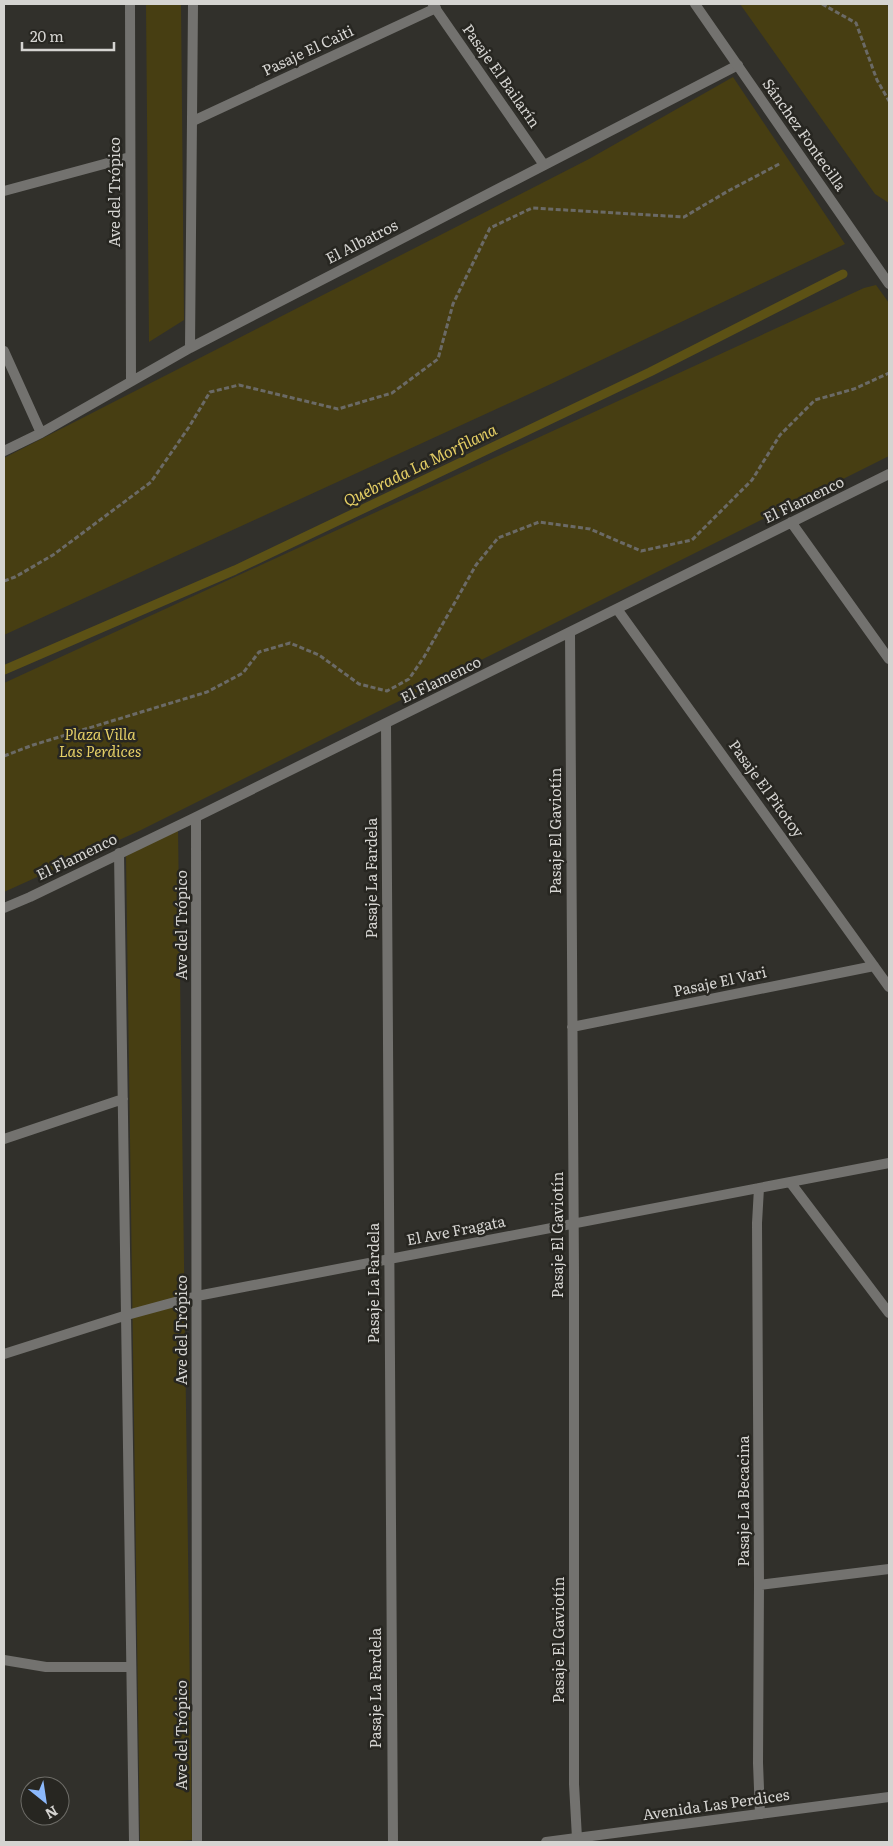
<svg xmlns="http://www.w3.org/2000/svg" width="893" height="1846" font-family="Literata,serif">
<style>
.green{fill:#473e12}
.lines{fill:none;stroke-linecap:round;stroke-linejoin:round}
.stream{stroke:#5c5115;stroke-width:9}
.path{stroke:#6b6a66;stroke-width:3;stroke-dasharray:5 2.5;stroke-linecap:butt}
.minor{stroke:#73726f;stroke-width:10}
.tertiary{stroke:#73726f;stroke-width:10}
.labels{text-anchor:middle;stroke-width:5;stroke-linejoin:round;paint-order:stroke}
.street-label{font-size:15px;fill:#d5d4d1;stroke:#272621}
.park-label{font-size:15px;font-style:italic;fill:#e5cf66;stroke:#272621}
.water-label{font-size:16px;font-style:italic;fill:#e3cd64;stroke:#272621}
</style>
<rect width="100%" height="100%" fill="#31302b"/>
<path class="green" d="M 146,4 L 181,4 L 184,320 L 149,342 Z
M 740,4 L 886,4 L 889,8 L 889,203 L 875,194 Z
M 733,77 L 845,244 L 553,383 L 4,635 L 4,458 L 589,159 Z
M 876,285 L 889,303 L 889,456 L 139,831 L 4,892 L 4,683 L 864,288 Z
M 178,829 L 192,1840 L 165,1842 L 140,1842 L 126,856 Z"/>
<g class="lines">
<path class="stream" d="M 4,670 L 235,570 L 650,372 L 843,274"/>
<path class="path" d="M 822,4 L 856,23 L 877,80 L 889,101
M 4,581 L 15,577 L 53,555 L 151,482 L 189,427 L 210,392 L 239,385 L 338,409 L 392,393 L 438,359 L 453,304 L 490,228 L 532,208 L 684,217 L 728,191 L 781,163
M 4,756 L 33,745 L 207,692 L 243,673 L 259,652 L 290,643 L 319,655 L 359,684 L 387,691 L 409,679 L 424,657 L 476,565 L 498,538 L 539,522 L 590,529 L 641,551 L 692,540 L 752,480 L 780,435 L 815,400 L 854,389 L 889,373"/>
<path class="minor" d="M 130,4 L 131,381
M 433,5 L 544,165
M 193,121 L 436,8
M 4,191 L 130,157
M 190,348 L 193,4
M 4,351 L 41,433
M 4,451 L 41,433 L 190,348 L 738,65
M 791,522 L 889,659
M 617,609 L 889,987
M 570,632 L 574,1274 L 574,1784 L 577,1838
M 386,723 L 393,1842
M 196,817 L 197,1842
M 119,853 L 134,1842
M 4,908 L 30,897 L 196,817 L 889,474
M 572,1027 L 874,966
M 4,1139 L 123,1099
M 790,1182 L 889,1313
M 759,1188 L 757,1223 L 759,1585 L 758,1763 L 760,1814
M 4,1354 L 127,1315 L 197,1296 L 889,1163
M 759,1585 L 889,1569
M 4,1660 L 46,1667 L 130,1667"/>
<path class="tertiary" d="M 695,4 L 889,284
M 546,1842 L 889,1797"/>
</g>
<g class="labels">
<g class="street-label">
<text transform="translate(308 51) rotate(-25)" y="5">Pasaje El Caiti</text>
<text transform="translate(501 76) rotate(55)" y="5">Pasaje El Bailarín</text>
<text transform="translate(804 135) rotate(55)" y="5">Sánchez Fontecilla</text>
<text transform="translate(115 192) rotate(-90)" y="5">Ave del Trópico</text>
<text transform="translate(362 242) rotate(-27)" y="5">El Albatros</text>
<text transform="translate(804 500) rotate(-26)" y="5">El Flamenco</text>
<text transform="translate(441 680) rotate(-26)" y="5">El Flamenco</text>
<text transform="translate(766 789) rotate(54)" y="5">Pasaje El Pitotoy</text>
<text transform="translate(556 831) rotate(-90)" y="5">Pasaje El Gaviotín</text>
<text transform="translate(77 857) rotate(-26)" y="5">El Flamenco</text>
<text transform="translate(372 878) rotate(-90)" y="5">Pasaje La Fardela</text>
<text transform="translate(182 925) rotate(-90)" y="5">Ave del Trópico</text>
<text transform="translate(720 982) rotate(-12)" y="5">Pasaje El Vari</text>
<text transform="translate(456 1231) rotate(-11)" y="5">El Ave Fragata</text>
<text transform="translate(558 1235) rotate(-90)" y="5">Pasaje El Gaviotín</text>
<text transform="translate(374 1283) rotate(-90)" y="5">Pasaje La Fardela</text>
<text transform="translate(182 1330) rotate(-90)" y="5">Ave del Trópico</text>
<text transform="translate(744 1501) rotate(-90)" y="5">Pasaje La Becacina</text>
<text transform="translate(559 1640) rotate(-90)" y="5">Pasaje El Gaviotín</text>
<text transform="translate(376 1688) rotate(-90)" y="5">Pasaje La Fardela</text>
<text transform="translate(182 1735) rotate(-90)" y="5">Ave del Trópico</text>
<text transform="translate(716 1805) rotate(-8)" y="5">Avenida Las Perdices</text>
</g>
<g class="park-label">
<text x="100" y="740">Plaza Villa<tspan x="100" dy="17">Las Perdices</tspan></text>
</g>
<g class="water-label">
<text transform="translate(420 465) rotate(-26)" y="6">Quebrada La Morfilana</text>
</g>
</g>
<rect width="893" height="1846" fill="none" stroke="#d5d4d1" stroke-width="10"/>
<g transform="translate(45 1801) rotate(150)"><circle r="24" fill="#272621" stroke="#6d6c67"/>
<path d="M0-4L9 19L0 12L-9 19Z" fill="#8cb9fc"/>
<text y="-8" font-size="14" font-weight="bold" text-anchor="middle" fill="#d5d4d1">N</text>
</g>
<path d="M22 42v8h92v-8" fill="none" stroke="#d5d4d1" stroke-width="2.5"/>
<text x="30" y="42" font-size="15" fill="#d5d4d1" stroke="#272621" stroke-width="4" paint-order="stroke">20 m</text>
</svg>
